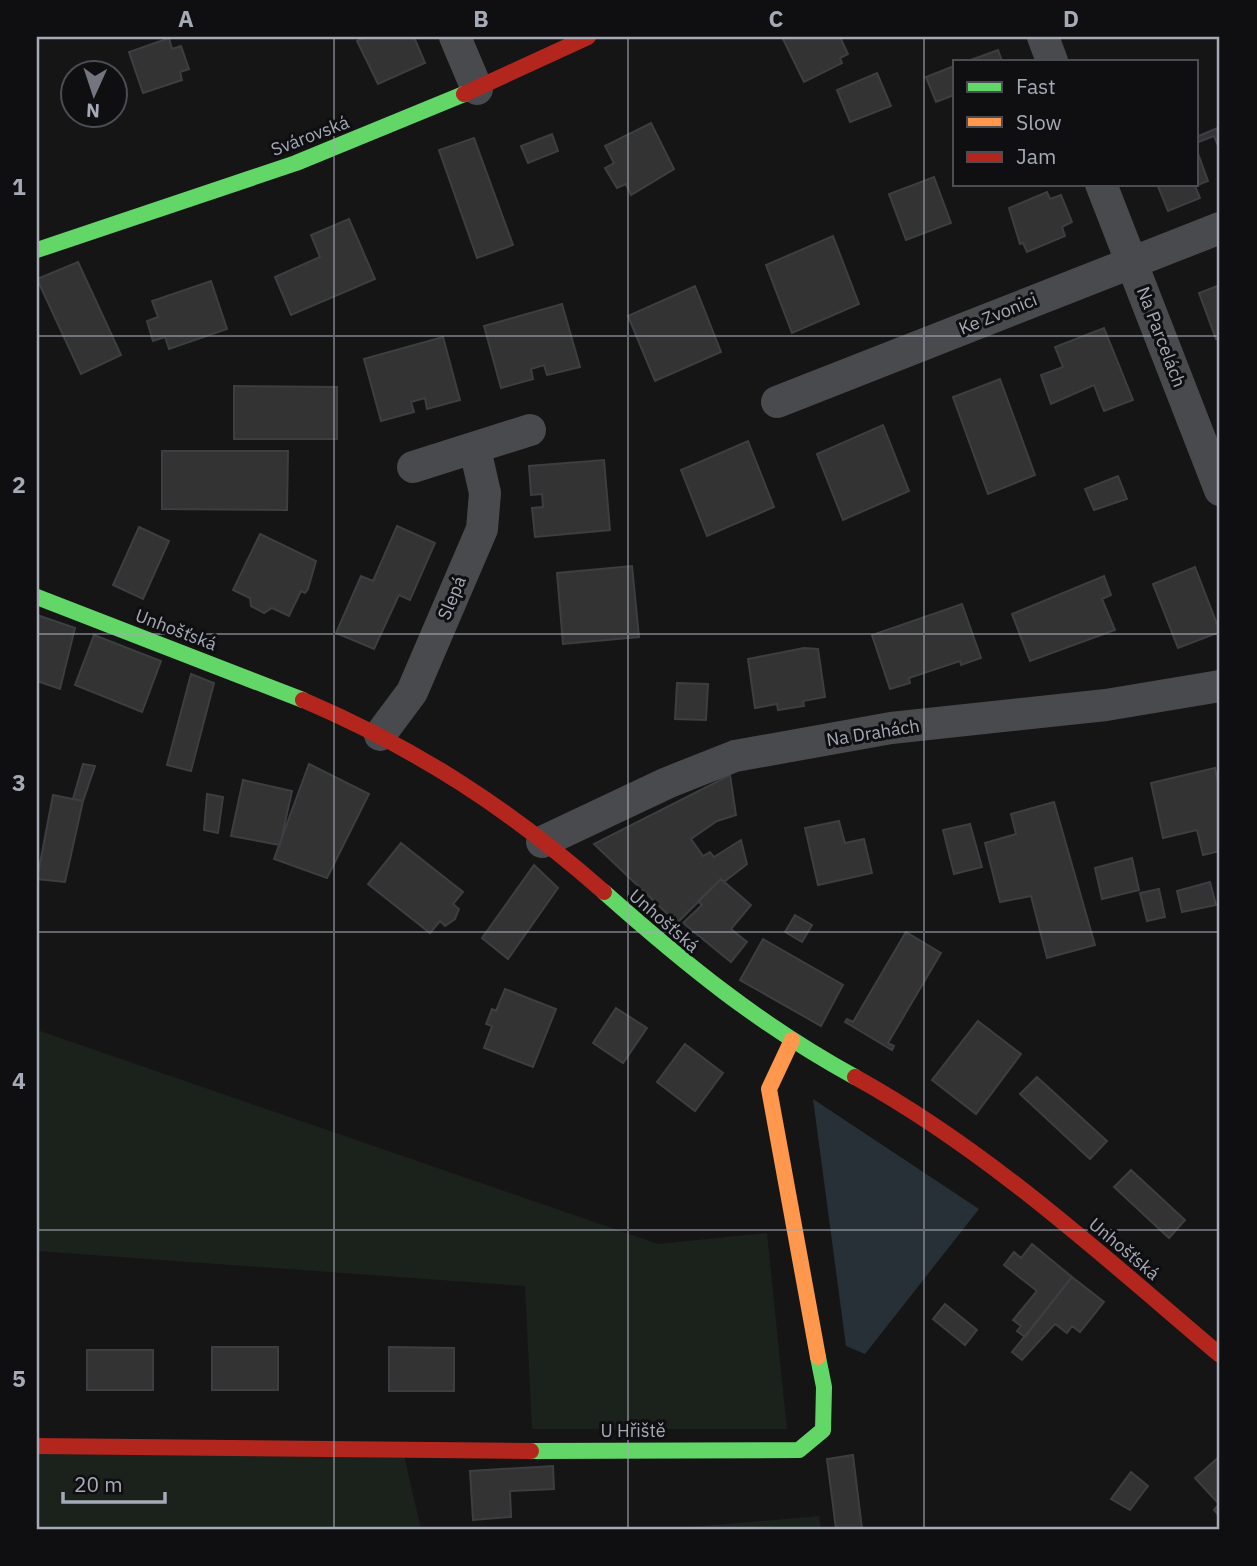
<svg xmlns="http://www.w3.org/2000/svg" width="1257" height="1566" font-family="'IBM Plex Sans',sans-serif">
<style>
.green{fill:#1b221c}
.water{fill:#273037}
.building{fill:#333334;stroke:#3d3e41;stroke-width:2}
.lines{fill:none;stroke-linecap:round;stroke-linejoin:round}
.street{stroke:#494a4e;stroke-width:32}
.fast{stroke:#63d668;stroke-width:16}
.slow{stroke:#ff974d;stroke-width:16}
.jam{stroke:#b3261e;stroke-width:16}
.grid{fill:none;stroke:#a5aab7;stroke-width:2;stroke-opacity:0.55}
.labels{text-anchor:middle;stroke-width:6;stroke-linejoin:round;paint-order:stroke}
.street-label{font-size:18px;fill:#a5aab7;stroke:#0f0f11}
.neatline{fill:none;stroke:#a5aab7;stroke-width:2.5}
.grid-label{font-size:23px;text-anchor:middle;font-weight:bold;fill:#a5aab7}
</style>
<rect width="100%" height="100%" fill="#151515"/>
<path class="green" d="M 37,1030 L 658,1244 L 767,1233 L 787,1429 L 532,1429 L 525,1286 L 37,1251 Z
M 37,1446 L 403,1451 L 421,1529 L 37,1529 Z
M 819,1516 L 821,1529 L 667,1529 Z"/>
<path class="water" d="M 813,1099 L 979,1209 L 865,1354 L 846,1346 Z"/>
<path class="building" d="M 366,37 L 414,37 L 425,63 L 378,84 L 357,41 Z
M 782,37 L 840,37 L 848,54 L 840,58 L 842,63 L 804,82 Z
M 169,38 L 172,49 L 181,46 L 189,69 L 180,72 L 182,80 L 143,93 L 129,52 Z
M 998,50 L 1002,61 L 968,61 Z
M 954,66 L 954,95 L 936,102 L 926,77 Z
M 877,73 L 891,106 L 850,122 L 837,90 Z
M 651,123 L 674,169 L 631,195 L 626,184 L 617,188 L 605,168 L 614,163 L 605,146 Z
M 1220,127 L 1220,151 L 1214,136 L 1196,143 L 1196,137 Z
M 552,134 L 558,151 L 528,163 L 521,146 Z
M 474,138 L 513,245 L 477,258 L 439,150 Z
M 1196,148 L 1208,181 L 1195,186 L 1200,198 L 1168,211 L 1157,184 L 1196,184 Z
M 934,177 L 951,223 L 906,240 L 889,194 Z
M 1047,192 L 1050,199 L 1061,195 L 1072,222 L 1062,227 L 1065,236 L 1027,252 L 1023,243 L 1020,244 L 1009,208 Z
M 349,219 L 375,279 L 291,315 L 275,277 L 320,257 L 311,235 Z
M 833,236 L 859,304 L 792,333 L 766,265 Z
M 78,262 L 121,355 L 81,374 L 37,279 Z
M 211,281 L 227,329 L 169,349 L 165,337 L 153,341 L 147,321 L 158,317 L 152,301 Z
M 1220,285 L 1220,338 L 1216,339 L 1199,293 Z
M 695,286 L 721,352 L 655,381 L 628,316 Z
M 562,304 L 580,367 L 547,375 L 544,365 L 531,369 L 533,379 L 501,388 L 484,326 Z
M 1104,328 L 1133,400 L 1104,411 L 1094,385 L 1051,404 L 1041,375 L 1063,367 L 1055,347 Z
M 443,337 L 460,400 L 427,409 L 425,398 L 411,402 L 414,412 L 381,421 L 364,359 Z
M 1000,379 L 1035,475 L 988,494 L 953,397 Z
M 234,386 L 337,387 L 337,439 L 234,439 Z
M 883,425 L 909,491 L 843,520 L 817,454 Z
M 748,441 L 774,507 L 707,536 L 681,470 Z
M 162,451 L 288,451 L 287,510 L 162,509 Z
M 604,460 L 610,530 L 535,537 L 532,508 L 543,507 L 542,494 L 531,495 L 529,466 Z
M 1118,476 L 1127,499 L 1094,510 L 1085,489 Z
M 397,526 L 435,543 L 410,600 L 399,595 L 374,649 L 336,633 L 361,576 L 373,581 Z
M 139,527 L 169,541 L 143,599 L 113,585 Z
M 260,534 L 316,561 L 308,589 L 305,593 L 301,591 L 289,616 L 272,608 L 264,613 L 251,606 L 250,598 L 233,590 Z
M 632,566 L 639,637 L 563,644 L 557,573 Z
M 1195,567 L 1220,632 L 1178,648 L 1153,584 Z
M 1104,576 L 1111,595 L 1102,599 L 1115,630 L 1030,661 L 1012,614 Z
M 962,604 L 981,658 L 961,665 L 960,661 L 909,678 L 910,683 L 890,689 L 872,635 Z
M 37,615 L 75,628 L 60,689 L 37,681 Z
M 94,635 L 161,661 L 142,712 L 75,685 Z
M 804,648 L 818,649 L 825,697 L 803,701 L 804,706 L 778,710 L 777,704 L 755,708 L 748,659 Z
M 191,674 L 214,683 L 191,771 L 167,765 Z
M 677,683 L 708,684 L 706,720 L 675,719 Z
M 83,764 L 95,766 L 83,801 L 73,799 Z
M 309,764 L 369,794 L 327,878 L 274,859 Z
M 1215,768 L 1220,794 L 1220,851 L 1203,855 L 1197,830 L 1163,838 L 1151,783 Z
M 730,775 L 736,815 L 717,821 L 691,839 L 703,856 L 710,852 L 714,857 L 741,840 L 747,864 L 724,882 L 721,879 L 677,923 L 594,844 Z
M 243,780 L 292,791 L 280,845 L 231,836 Z
M 207,794 L 223,797 L 218,833 L 204,830 Z
M 53,795 L 83,801 L 65,882 L 37,879 Z
M 1054,802 L 1095,945 L 1047,958 L 1031,896 L 1000,902 L 985,843 L 1016,834 L 1011,814 Z
M 839,821 L 845,843 L 864,839 L 872,873 L 818,885 L 805,828 Z
M 970,824 L 982,867 L 954,874 L 943,830 Z
M 401,843 L 463,892 L 453,904 L 459,909 L 455,919 L 445,926 L 440,921 L 430,933 L 368,884 Z
M 1132,858 L 1139,890 L 1102,899 L 1095,868 Z
M 534,865 L 558,888 L 508,959 L 482,938 Z
M 721,879 L 751,905 L 731,929 L 747,942 L 731,962 L 683,923 L 702,905 L 698,901 Z
M 1210,882 L 1216,905 L 1182,912 L 1177,891 Z
M 1159,889 L 1165,917 L 1147,921 L 1140,893 Z
M 795,915 L 812,925 L 802,942 L 785,932 Z
M 906,932 L 941,953 L 888,1043 L 894,1046 L 892,1050 L 845,1022 L 847,1019 L 853,1022 Z
M 763,939 L 843,985 L 821,1026 L 740,980 Z
M 505,989 L 556,1009 L 533,1067 L 484,1048 L 492,1026 L 486,1024 L 492,1009 L 496,1011 Z
M 616,1008 L 647,1028 L 623,1063 L 593,1043 Z
M 978,1021 L 1021,1054 L 976,1114 L 932,1080 Z
M 685,1044 L 723,1073 L 695,1111 L 657,1082 Z
M 1037,1077 L 1107,1141 L 1090,1159 L 1020,1094 Z
M 1131,1170 L 1185,1220 L 1169,1238 L 1114,1187 Z
M 1032,1244 L 1072,1277 L 1025,1337 L 1017,1331 L 1021,1326 L 1013,1320 L 1037,1291 L 1004,1265 L 1014,1252 L 1021,1258 Z
M 1072,1277 L 1104,1302 L 1080,1332 L 1072,1326 L 1067,1333 L 1055,1324 L 1022,1360 L 1012,1352 Z
M 945,1304 L 977,1330 L 965,1345 L 933,1319 Z
M 212,1347 L 278,1347 L 278,1390 L 212,1390 Z
M 389,1347 L 454,1348 L 454,1391 L 389,1391 Z
M 87,1350 L 153,1350 L 153,1390 L 87,1390 Z
M 853,1455 L 862,1529 L 836,1529 L 827,1459 Z
M 1220,1456 L 1220,1517 L 1214,1510 L 1219,1504 L 1195,1478 Z
M 553,1466 L 554,1489 L 510,1491 L 511,1517 L 473,1520 L 470,1471 Z
M 1131,1472 L 1148,1486 L 1130,1510 L 1111,1499 Z"/>
<g class="lines">
<path class="street" d="M 455,37 L 477,89
M 1043,37 L 1052,61
M 1101,184 L 1220,490
M 777,402 L 1220,228
M 413,467 L 530,430
M 380,735 L 412,692 L 482,529 L 485,493 L 475,449
M 542,842 L 667,783 L 735,756 L 891,728 L 1106,705 L 1220,686"/>
<path class="fast" d="M 37,250 L 296,163 L 464,94
M 37,597 L 303,700
M 604,892 C 685,964 760,1025 855,1077
M 531,1451 L 799,1450 L 823,1430 L 824,1387 L 818,1357"/>
<path class="slow" d="M 792,1040 L 769,1089 L 818,1357"/>
<path class="jam" d="M 464,94 L 588,37
M 303,700 C 418,749 511,810 604,892
M 855,1077 C 989,1151 1103,1256 1220,1355
M 37,1446 L 531,1451"/>
</g>
<path class="grid" d="M 334,37 L 334,1529M 628,37 L 628,1529M 924,37 L 924,1529M 37,336 L 1220,336M 37,634 L 1220,634M 37,932 L 1220,932M 37,1230 L 1220,1230"/>
<g class="labels">
<g class="street-label">
<text transform="translate(310 136) rotate(-21)" y="6">Svárovská</text>
<text transform="translate(998 314) rotate(-22)" y="6">Ke Zvonici</text>
<text transform="translate(1161 337) rotate(69)" y="6">Na Parcelách</text>
<text transform="translate(452 598) rotate(-67)" y="6">Slepá</text>
<text transform="translate(176 630) rotate(21)" y="6">Unhošťská</text>
<text transform="translate(873 733) rotate(-9)" y="6">Na Drahách</text>
<text transform="translate(664 921) rotate(41)" y="6">Unhošťská</text>
<text transform="translate(1124 1249) rotate(40)" y="6">Unhošťská</text>
<text x="633" y="1437">U Hřiště</text>
</g>
</g>
<rect width="1257" height="1566" fill="none" stroke="#0f0f11" stroke-width="77"/>
<rect x="953" y="60" width="245" height="126" fill="#0f0f11" stroke="#4b4d53" stroke-width="2"/>
<rect x="967" y="82" width="35" height="10" fill="#63d668" stroke="#4b4d53" stroke-width="2"/>
<text x="1016" y="94" font-size="21" fill="#a5aab7">Fast</text>
<rect x="967" y="117" width="35" height="10" fill="#ff974d" stroke="#4b4d53" stroke-width="2"/>
<text x="1016" y="130" font-size="21" fill="#a5aab7">Slow</text>
<rect x="967" y="152" width="35" height="10" fill="#b3261e" stroke="#4b4d53" stroke-width="2"/>
<text x="1016" y="164" font-size="21" fill="#a5aab7">Jam</text>
<g transform="translate(94 94) rotate(183)"><circle r="33" fill="#0f0f11" stroke="#4b4d53" stroke-width="2"/>
<path d="M0-5L12 26L0 18L-12 26Z" fill="#73767e"/>
<text y="-10" font-size="19" font-weight="bold" text-anchor="middle" fill="#a5aab7">N</text>
</g>
<path d="M63 1492v10h102v-10" fill="none" stroke="#a5aab7" stroke-width="3.5"/>
<text x="74" y="1492" font-size="21" fill="#a5aab7" stroke="#0f0f11" stroke-width="5" paint-order="stroke">20 m</text>
<rect x="38" y="38" width="1180" height="1490" class="neatline"/>
<g class="grid-label">
<text x="186" y="27">A</text>
<text x="481" y="27">B</text>
<text x="776" y="27">C</text>
<text x="1071" y="27">D</text>
<text x="19" y="195">1</text>
<text x="19" y="493">2</text>
<text x="19" y="791">3</text>
<text x="19" y="1089">4</text>
<text x="19" y="1387">5</text>
</g>
</svg>
